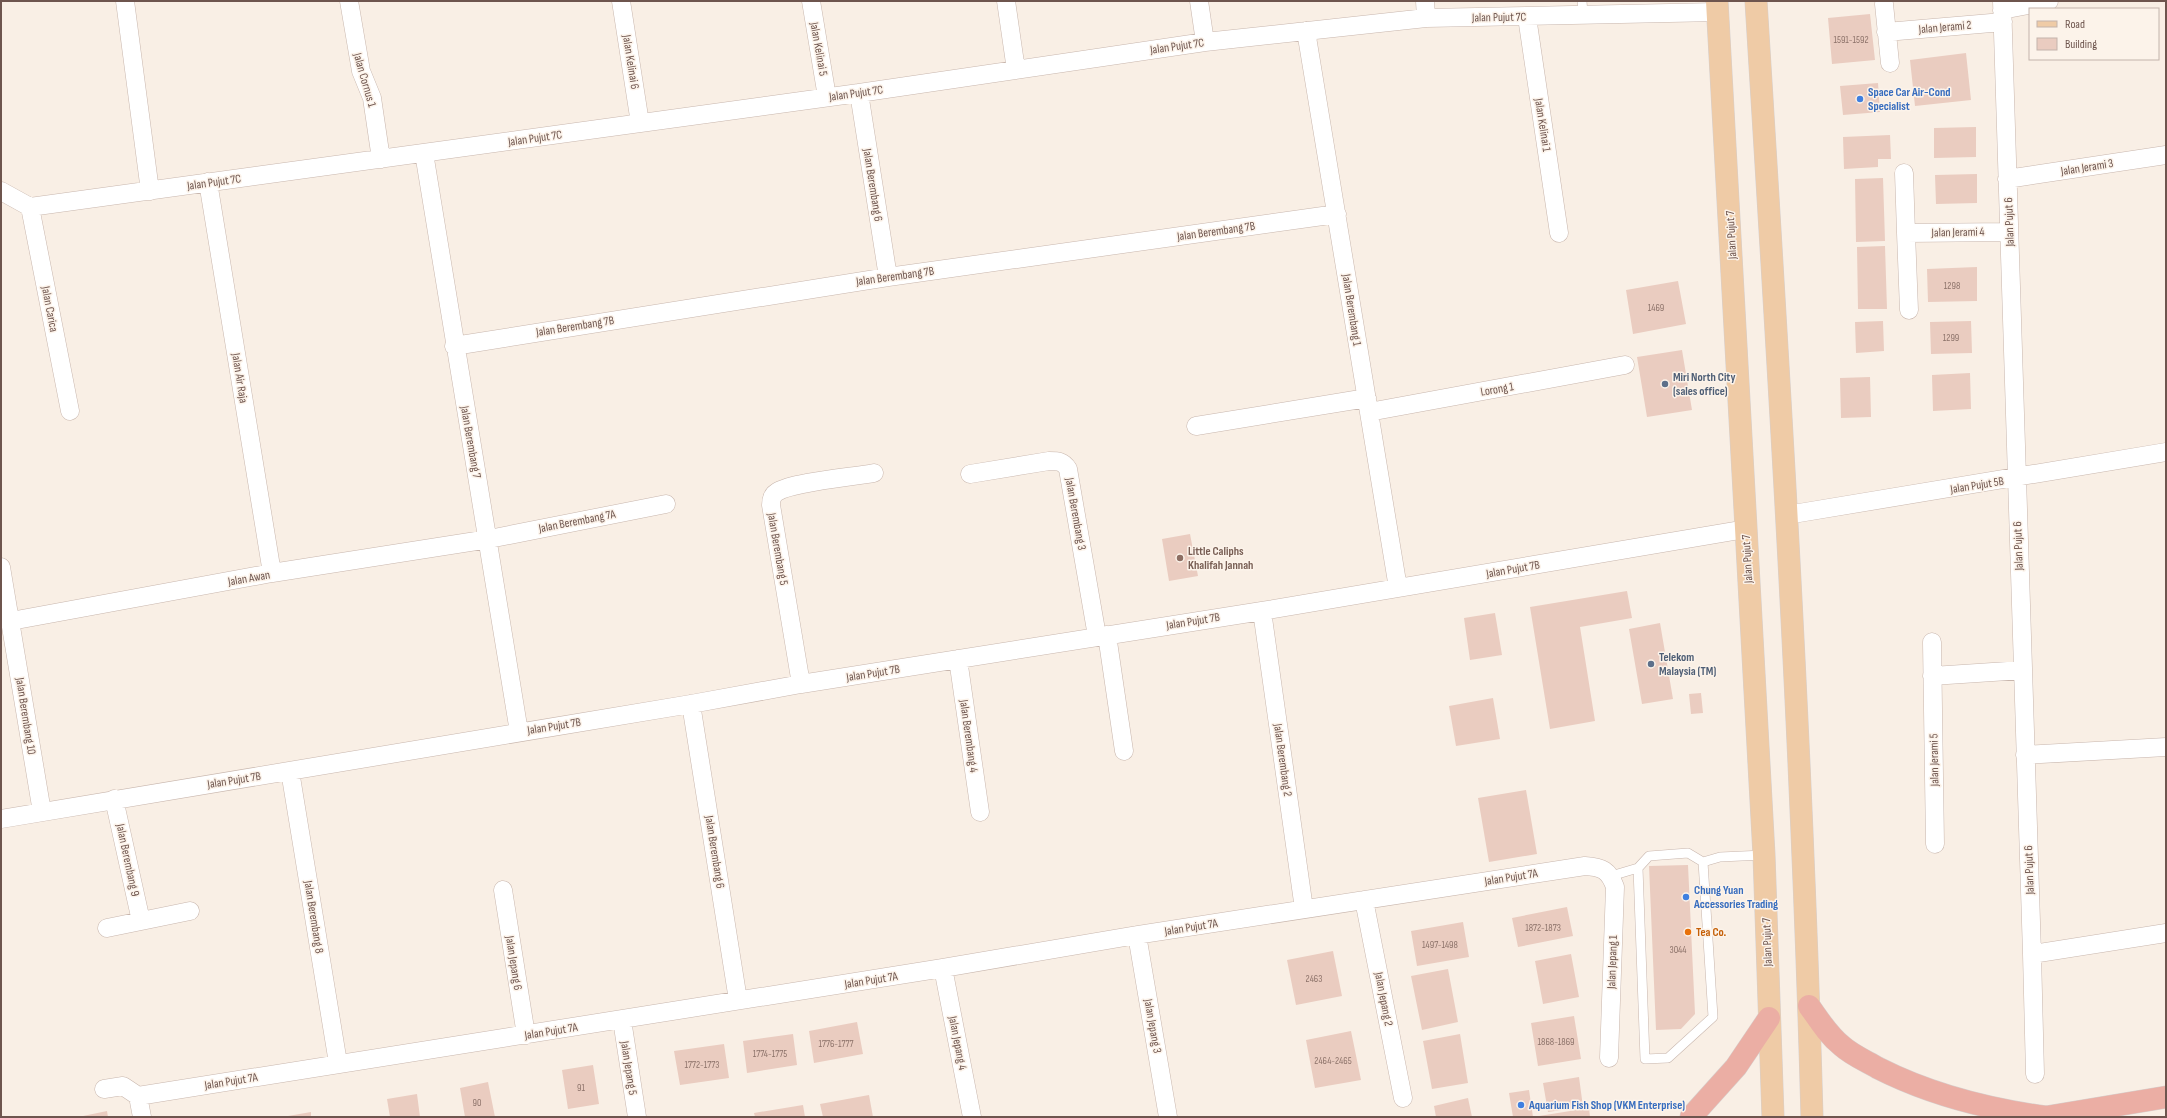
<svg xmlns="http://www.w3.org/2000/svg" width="2167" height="1118" font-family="'Sofia Sans Condensed',sans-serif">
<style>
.building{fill:#eaccc0}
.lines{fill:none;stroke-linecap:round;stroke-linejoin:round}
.lane-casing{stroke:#c8b6ad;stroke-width:10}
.street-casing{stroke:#c8b6ad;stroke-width:19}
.primary-casing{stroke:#d6cfcd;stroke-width:23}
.highway-casing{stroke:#d6cfcd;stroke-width:23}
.lane{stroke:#fff;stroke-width:9}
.street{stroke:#fff;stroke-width:18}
.primary{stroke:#efcba6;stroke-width:22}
.highway{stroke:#ebaea4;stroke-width:22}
.shop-dot{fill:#3f7fe0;stroke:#fcf3ea;stroke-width:1.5}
.service-dot{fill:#5c6f8a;stroke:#fcf3ea;stroke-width:1.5}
.education-dot{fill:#8d6e63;stroke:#fcf3ea;stroke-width:1.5}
.food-dot{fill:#e8710a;stroke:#fcf3ea;stroke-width:1.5}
.labels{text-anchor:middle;stroke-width:3;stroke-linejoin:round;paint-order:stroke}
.number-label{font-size:10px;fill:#8d736a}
.street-label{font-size:12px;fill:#6e554e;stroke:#fcf3ea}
.shop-label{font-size:12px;font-weight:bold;fill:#366cbe;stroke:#fcf3ea;text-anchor:start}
.service-label{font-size:12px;font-weight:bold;fill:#4e5e75;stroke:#fcf3ea;text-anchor:start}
.education-label{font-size:12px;font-weight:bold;fill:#785e54;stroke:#fcf3ea;text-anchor:start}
.food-label{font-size:12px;font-weight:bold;fill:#c56008;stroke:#fcf3ea;text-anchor:start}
</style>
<rect width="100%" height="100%" fill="#f9efe5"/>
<path class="building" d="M 1870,14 L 1875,60 L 1832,64 L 1828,18 Z
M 1966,53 L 1971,100 L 1915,106 L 1910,60 Z
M 1878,83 L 1880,112 L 1843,115 L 1840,86 Z
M 1976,127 L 1976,157 L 1934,158 L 1934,128 Z
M 1890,135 L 1891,159 L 1878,159 L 1878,167 L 1844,169 L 1843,137 Z
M 1977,174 L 1977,203 L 1936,204 L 1935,175 Z
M 1883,178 L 1885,241 L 1856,242 L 1855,179 Z
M 1885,246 L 1887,309 L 1858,309 L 1857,247 Z
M 1977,267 L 1977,301 L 1928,302 L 1927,269 Z
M 1678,281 L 1686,324 L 1633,334 L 1626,290 Z
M 1883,321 L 1884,351 L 1856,353 L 1855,322 Z
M 1971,321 L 1972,353 L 1931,354 L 1930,322 Z
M 1682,350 L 1692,410 L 1647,417 L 1637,357 Z
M 1970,373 L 1971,409 L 1933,411 L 1932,375 Z
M 1870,377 L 1871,417 L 1841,418 L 1840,378 Z
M 1190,534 L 1198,576 L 1169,581 L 1162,539 Z
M 1627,591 L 1632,618 L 1580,627 L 1595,721 L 1550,729 L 1530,607 Z
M 1495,613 L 1502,655 L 1470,660 L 1464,618 Z
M 1660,623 L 1673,699 L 1642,704 L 1629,629 Z
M 1701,693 L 1703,713 L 1691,714 L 1689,694 Z
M 1493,698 L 1500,739 L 1456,746 L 1449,706 Z
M 1526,790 L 1537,854 L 1489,862 L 1478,798 Z
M 1688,865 L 1695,1014 L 1681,1029 L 1656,1030 L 1649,866 Z
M 1567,907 L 1573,936 L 1518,947 L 1512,918 Z
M 1463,922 L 1469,957 L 1417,966 L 1411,931 Z
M 1333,951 L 1342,996 L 1296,1005 L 1287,960 Z
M 1571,954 L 1579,997 L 1543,1004 L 1535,961 Z
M 1448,969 L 1458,1022 L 1422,1030 L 1411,976 Z
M 1574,1016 L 1581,1059 L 1538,1066 L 1531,1023 Z
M 857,1022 L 863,1054 L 814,1063 L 809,1031 Z
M 1351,1031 L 1361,1080 L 1315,1088 L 1306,1040 Z
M 793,1034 L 797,1065 L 747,1073 L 743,1041 Z
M 1460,1034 L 1468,1083 L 1432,1089 L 1423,1041 Z
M 724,1044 L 729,1078 L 680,1085 L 674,1051 Z
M 593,1065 L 599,1104 L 568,1109 L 562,1070 Z
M 1579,1077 L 1583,1107 L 1548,1112 L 1543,1083 Z
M 488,1082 L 495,1117 L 465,1117 L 460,1088 Z
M 1529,1090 L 1533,1117 L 1513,1117 L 1509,1093 Z
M 417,1094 L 420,1117 L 390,1117 L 387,1099 Z
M 869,1095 L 873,1117 L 823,1117 L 820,1104 Z
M 1468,1098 L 1472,1117 L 1436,1117 L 1434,1106 Z
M 803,1105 L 805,1117 L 755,1117 L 754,1113 Z
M 1589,1108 L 1590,1117 L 1539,1117 L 1539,1116 Z
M 107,1111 L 108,1117 L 83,1117 L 83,1116 Z
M 311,1112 L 311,1117 L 288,1117 L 288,1116 Z"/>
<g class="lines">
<g class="lane-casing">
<path id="lane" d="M 1582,1 L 1583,14
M 1688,853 L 1703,862 L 1713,1017 L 1668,1058 L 1645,1059 L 1638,868 L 1649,856 Z
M 1703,862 L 1720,857 L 1764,855
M 1611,876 L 1638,868"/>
</g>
<g class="street-casing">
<path id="street" d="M 125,1 L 150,191
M 349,1 L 361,71 L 372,98 L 381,159
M 621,1 L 640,123
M 811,1 L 827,97
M 1006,1 L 1016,70
M 1199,1 L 1205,42
M 1425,1 L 1426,18
M 2002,1 L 2032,954 L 2166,933
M 1884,4 L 1890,63
M 2002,10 L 2049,1
M 1527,17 L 1559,233
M 1306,31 L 1398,588
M 1886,32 L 2003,22
M 859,93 L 888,277
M 424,153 L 519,732
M 1904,173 L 1906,233 L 2009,232
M 2007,179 L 2166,155
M 208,182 L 272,573
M 1,191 L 30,207 L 859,93 L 1205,42 L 1426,18 L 1718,12
M 30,207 L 70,411
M 1906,233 L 1909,310
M 454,346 L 888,277 L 1337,214
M 1369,412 L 1625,365
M 1196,426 L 1367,398
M 970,474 L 1049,461 C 1058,461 1063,461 1068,469 L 1097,636
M 1787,515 L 2166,452
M 1,567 L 42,812
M 1262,611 L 1304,909
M 11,621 L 272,573 L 489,539 L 666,504
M 1107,635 L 1124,751
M 1932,642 L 1935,844
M 958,659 L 980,812
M 1932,676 L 2023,670
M 801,684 L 771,505 C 771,500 772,495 777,492 C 793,482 853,477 874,473
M 691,704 L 738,1000
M 2025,755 L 2166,747
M 290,771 L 338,1063
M 114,799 L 141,921
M 1,819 L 691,704 L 801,684 L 1262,611 L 1746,529
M 503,890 L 526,1035
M 1364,900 L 1403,1098
M 107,928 L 190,911
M 1137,935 L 1168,1117
M 2032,954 L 2035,1074
M 943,968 L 972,1117
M 622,1020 L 637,1117
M 104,1089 L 123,1086 L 138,1096
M 138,1096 L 943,968 L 1137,935 L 1585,866 C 1602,867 1609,870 1615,887 L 1609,1058
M 138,1096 L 142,1117"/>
</g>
<g class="primary-casing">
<path id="primary" d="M 1717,1 L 1764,855 L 1773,1117
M 1756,1 C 1779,373 1802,745 1812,1117"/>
</g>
<g class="highway-casing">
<path id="highway" d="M 1809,1006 C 1819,1020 1828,1035 1842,1046 C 1852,1055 1866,1061 1878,1068 C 1931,1095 1987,1109 2046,1117
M 1691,1117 L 1736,1067 L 1769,1018
M 2046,1117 L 2166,1097"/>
</g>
<use href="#lane" class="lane"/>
<use href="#street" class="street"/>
<use href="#primary" class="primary"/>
<use href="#highway" class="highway"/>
</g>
<g class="shop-dot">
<circle cx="1860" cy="99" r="4"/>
<circle cx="1686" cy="897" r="4"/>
<circle cx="1521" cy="1105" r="4"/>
</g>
<g class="service-dot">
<circle cx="1665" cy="384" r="4"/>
<circle cx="1651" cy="664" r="4"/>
</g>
<circle class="education-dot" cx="1180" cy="558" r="4"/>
<circle class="food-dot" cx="1688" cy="932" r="4"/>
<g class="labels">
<g class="number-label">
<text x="1851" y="43">1591-1592</text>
<text x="1952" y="289">1298</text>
<text x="1656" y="311">1469</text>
<text x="1951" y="341">1299</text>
<text x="1543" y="931">1872-1873</text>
<text x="1440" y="948">1497-1498</text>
<text x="1678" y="953">3044</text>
<text x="1314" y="982">2463</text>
<text x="1556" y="1045">1868-1869</text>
<text x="836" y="1047">1776-1777</text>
<text x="770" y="1057">1774-1775</text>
<text x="1333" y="1064">2464-2465</text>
<text x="702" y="1068">1772-1773</text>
<text x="581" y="1091">91</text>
<text x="477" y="1106">90</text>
</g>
<g class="street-label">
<text transform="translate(1499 17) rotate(-1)" y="4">Jalan Pujut 7C</text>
<text transform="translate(1945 27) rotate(-5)" y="4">Jalan Jerami 2</text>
<text transform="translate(1177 46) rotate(-8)" y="4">Jalan Pujut 7C</text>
<text transform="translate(819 49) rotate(80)" y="4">Jalan Kelinai 5</text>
<text transform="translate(631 62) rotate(81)" y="4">Jalan Kelinai 6</text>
<text transform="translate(365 80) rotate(74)" y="4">Jalan Cornus 1</text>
<text transform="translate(856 93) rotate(-8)" y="4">Jalan Pujut 7C</text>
<text transform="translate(1543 125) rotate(81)" y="4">Jalan Kelinai 1</text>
<text transform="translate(535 138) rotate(-8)" y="4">Jalan Pujut 7C</text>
<text transform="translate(2087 167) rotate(-9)" y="4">Jalan Jerami 3</text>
<text transform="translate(214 182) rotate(-8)" y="4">Jalan Pujut 7C</text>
<text transform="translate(873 185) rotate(81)" y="4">Jalan Berembang 6</text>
<text transform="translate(2009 222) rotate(-92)" y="4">Jalan Pujut 6</text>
<text transform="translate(1216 231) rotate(-8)" y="4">Jalan Berembang 7B</text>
<text transform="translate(1958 232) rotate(-1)" y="4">Jalan Jerami 4</text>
<text transform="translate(1731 235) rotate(-93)" y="4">Jalan Pujut 7</text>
<text transform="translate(895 276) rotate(-8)" y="4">Jalan Berembang 7B</text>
<text transform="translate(50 309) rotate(79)" y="4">Jalan Carica</text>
<text transform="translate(1352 310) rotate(81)" y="4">Jalan Berembang 1</text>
<text transform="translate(575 326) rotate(-9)" y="4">Jalan Berembang 7B</text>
<text transform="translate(240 378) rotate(81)" y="4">Jalan Air Raja</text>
<text transform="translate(1497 389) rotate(-10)" y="4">Lorong 1</text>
<text transform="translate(471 442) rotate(80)" y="4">Jalan Berembang 7</text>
<text transform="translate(1977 485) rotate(-9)" y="4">Jalan Pujut 5B</text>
<text transform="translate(1076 514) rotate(80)" y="4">Jalan Berembang 3</text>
<text transform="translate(577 521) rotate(-11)" y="4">Jalan Berembang 7A</text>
<text transform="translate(2018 546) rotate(-92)" y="4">Jalan Pujut 6</text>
<text transform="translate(778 549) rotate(80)" y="4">Jalan Berembang 5</text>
<text transform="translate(1747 559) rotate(-93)" y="4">Jalan Pujut 7</text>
<text transform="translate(1513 569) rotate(-10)" y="4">Jalan Pujut 7B</text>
<text transform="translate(249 578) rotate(-10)" y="4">Jalan Awan</text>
<text transform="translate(1193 621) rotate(-9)" y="4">Jalan Pujut 7B</text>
<text transform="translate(873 673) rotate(-9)" y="4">Jalan Pujut 7B</text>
<text transform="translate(26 716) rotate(81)" y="4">Jalan Berembang 10</text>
<text transform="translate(554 726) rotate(-9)" y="4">Jalan Pujut 7B</text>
<text transform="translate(969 736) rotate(82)" y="4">Jalan Berembang 4</text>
<text transform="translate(1283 760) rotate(82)" y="4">Jalan Berembang 2</text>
<text transform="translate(1934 760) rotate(-91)" y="4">Jalan Jerami 5</text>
<text transform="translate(234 780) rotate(-9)" y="4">Jalan Pujut 7B</text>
<text transform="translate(715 852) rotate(81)" y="4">Jalan Berembang 6</text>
<text transform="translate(128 860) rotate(78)" y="4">Jalan Berembang 9</text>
<text transform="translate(2029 870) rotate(-92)" y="4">Jalan Pujut 6</text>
<text transform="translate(1511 877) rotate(-9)" y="4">Jalan Pujut 7A</text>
<text transform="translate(314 917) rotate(81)" y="4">Jalan Berembang 8</text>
<text transform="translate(1191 927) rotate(-9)" y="4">Jalan Pujut 7A</text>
<text transform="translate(1767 942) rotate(-92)" y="4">Jalan Pujut 7</text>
<text transform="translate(1612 962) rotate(-88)" y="4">Jalan Jepang 1</text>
<text transform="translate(514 963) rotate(81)" y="4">Jalan Jepang 6</text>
<text transform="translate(871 980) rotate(-9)" y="4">Jalan Pujut 7A</text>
<text transform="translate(1384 999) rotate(79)" y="4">Jalan Jepang 2</text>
<text transform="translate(1153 1026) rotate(80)" y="4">Jalan Jepang 3</text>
<text transform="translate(551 1031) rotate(-9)" y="4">Jalan Pujut 7A</text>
<text transform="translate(958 1043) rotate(79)" y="4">Jalan Jepang 4</text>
<text transform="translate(629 1068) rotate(81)" y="4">Jalan Jepang 5</text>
<text transform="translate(231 1081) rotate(-9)" y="4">Jalan Pujut 7A</text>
</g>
<g class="shop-label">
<text x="1868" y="96">Space Car Air-Cond<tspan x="1868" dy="14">Specialist</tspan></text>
<text x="1694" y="894">Chung Yuan<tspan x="1694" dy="14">Accessories Trading</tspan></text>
<text x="1529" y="1109">Aquarium Fish Shop (VKM Enterprise)</text>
</g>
<g class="service-label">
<text x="1673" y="381">Miri North City<tspan x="1673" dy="14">(sales office)</tspan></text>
<text x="1659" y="661">Telekom<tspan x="1659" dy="14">Malaysia (TM)</tspan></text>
</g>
<g class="education-label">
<text x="1188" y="555">Little Caliphs<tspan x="1188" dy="14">Khalifah Jannah</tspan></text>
</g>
<g class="food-label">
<text x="1696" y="936">Tea Co.</text>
</g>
</g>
<rect width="2167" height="1118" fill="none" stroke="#6e554e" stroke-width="4"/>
<rect x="2029" y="8" width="130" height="52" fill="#fcf3ea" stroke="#c3b4ac"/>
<rect x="2037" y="21" width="20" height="6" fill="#efcba6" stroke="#c3b4ac"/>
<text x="2065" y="28" font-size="12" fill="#6e554e">Road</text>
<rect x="2037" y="38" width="20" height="12" fill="#eaccc0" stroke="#c3b4ac"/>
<text x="2065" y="48" font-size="12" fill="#6e554e">Building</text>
</svg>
